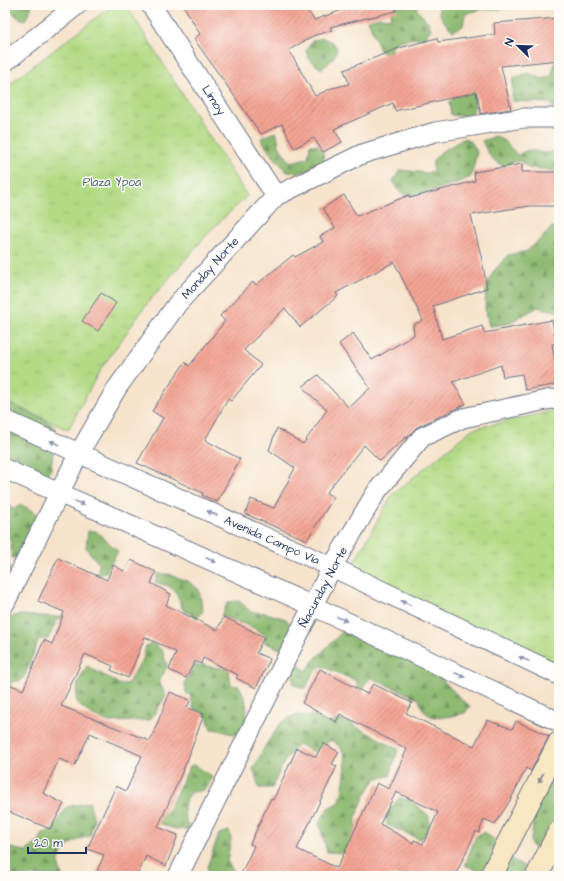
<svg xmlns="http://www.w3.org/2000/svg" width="564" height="881" font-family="'Architects Daughter',sans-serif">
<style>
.forest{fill:url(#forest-firs);stroke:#547468}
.park{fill:url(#park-tufts);stroke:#678471}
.building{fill:url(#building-hatch);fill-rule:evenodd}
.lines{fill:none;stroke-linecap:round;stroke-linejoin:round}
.street-casing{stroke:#686e84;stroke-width:21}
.secondary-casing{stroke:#686e84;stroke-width:24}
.street{stroke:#fff;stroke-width:19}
.secondary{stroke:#f8e7c3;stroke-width:22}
.oneway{fill:#8d97ae}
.oneway2{fill:#8a8b90}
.labels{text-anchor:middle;stroke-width:3;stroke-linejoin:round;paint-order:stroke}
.street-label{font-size:12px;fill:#1b2f5e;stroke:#fdfcf7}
.park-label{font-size:12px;fill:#415a68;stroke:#fdfcf7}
</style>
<defs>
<pattern id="forest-firs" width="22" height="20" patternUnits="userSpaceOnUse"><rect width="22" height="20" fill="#8eba72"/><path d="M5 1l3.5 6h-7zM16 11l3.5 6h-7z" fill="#739861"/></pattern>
<pattern id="park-tufts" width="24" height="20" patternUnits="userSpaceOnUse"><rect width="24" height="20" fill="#b3da84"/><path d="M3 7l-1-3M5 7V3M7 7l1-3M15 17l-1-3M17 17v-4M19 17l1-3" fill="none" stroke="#99bb74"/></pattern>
<pattern id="building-hatch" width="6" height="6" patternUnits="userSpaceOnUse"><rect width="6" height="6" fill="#f4a594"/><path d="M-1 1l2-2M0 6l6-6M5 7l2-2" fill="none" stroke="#c5877c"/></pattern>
</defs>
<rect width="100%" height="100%" fill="#fdfcf7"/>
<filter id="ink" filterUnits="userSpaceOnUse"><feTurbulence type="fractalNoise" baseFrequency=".025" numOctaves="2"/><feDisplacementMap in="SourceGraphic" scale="8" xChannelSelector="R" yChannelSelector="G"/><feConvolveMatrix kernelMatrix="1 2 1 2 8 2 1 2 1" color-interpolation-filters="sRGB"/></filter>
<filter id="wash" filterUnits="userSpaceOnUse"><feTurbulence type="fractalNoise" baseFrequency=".012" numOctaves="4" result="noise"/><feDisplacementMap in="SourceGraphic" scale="16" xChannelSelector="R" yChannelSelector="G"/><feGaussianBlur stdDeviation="0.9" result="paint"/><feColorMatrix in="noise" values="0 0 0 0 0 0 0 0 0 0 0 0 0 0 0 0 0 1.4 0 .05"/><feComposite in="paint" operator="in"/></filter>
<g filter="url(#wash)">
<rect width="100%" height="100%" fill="#f6e3cb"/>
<path class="forest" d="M 5,5 L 32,5 L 30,11 L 25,20 L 19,18 L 6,8 L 5,9 Z
M 394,5 L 420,5 L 416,8 C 421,16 429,20 431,29 L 425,37 C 411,40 390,36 390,56 L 380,51 L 368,20 L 380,17 L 390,18 Z
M 439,5 L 514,5 L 512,8 L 493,10 L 482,9 L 465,14 L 463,26 L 453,31 C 446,24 437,15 439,5 Z
M 323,38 L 332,42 L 337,48 C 335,59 330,62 321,69 L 309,59 L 306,51 L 312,41 Z
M 559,48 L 559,112 L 549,103 L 512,101 L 513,78 L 528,73 L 543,79 L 551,76 Z
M 474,92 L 475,100 L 473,112 L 463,116 L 451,115 L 449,102 L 454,97 Z
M 275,132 L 277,134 L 279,146 L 290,162 L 308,158 L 310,145 L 319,145 L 323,152 L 324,160 L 317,168 L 299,173 L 287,172 L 268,150 L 261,138 Z
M 496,136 L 505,142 L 518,155 L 528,150 L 543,153 L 559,151 L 559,171 L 534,168 L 530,169 L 520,161 L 513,162 L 505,166 C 492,163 488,153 482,141 Z
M 465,138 L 472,143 L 477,152 L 471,177 C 461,182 414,198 405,195 C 399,192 397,187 393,181 L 400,170 L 427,173 L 433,171 L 433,160 L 441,152 Z
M 552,227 L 559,229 L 559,312 L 538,307 L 507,324 L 489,326 L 485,308 L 486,290 L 493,272 L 508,255 L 527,251 L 546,234 Z
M 5,401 L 41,418 L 56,428 L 51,469 L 38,489 L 5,473 Z
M 5,491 L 6,492 L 6,501 L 12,509 L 22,505 L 37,514 L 43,522 L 21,555 L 16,558 L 12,558 L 11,542 L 8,536 L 5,534 Z
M 88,531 L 96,531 L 118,551 L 106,572 L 97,577 L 99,564 L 86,548 Z
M 5,562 L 9,564 L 10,574 L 5,594 Z
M 158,574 L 169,574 L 189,582 L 199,590 L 203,611 L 197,618 L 183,610 L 175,591 L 169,586 L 155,582 Z
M 239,601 L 251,612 L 266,613 L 286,619 L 293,627 L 289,653 L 264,642 L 266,636 L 254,628 L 244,624 L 221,616 L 228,602 Z
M 67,614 L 65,617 L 57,620 L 48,639 L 39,639 L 25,675 L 21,681 L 13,681 L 5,691 L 5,620 L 6,618 L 20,615 L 58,617 Z
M 342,632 L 378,643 L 425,662 L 462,700 L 470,706 L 465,713 C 445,717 425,725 419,699 L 371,678 L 365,684 L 360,698 L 358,690 L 357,681 L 321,666 L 311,676 L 306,688 L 301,688 L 294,684 L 292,670 L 298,665 L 307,671 L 313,661 Z
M 152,643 L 162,650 L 167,666 L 159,682 L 166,696 L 150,720 L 109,722 L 93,716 L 79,705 L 76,699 L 78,682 L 87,666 L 121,685 L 128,683 L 143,659 L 146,646 Z
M 195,664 L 201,667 L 202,664 C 211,667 219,671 228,664 L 231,685 L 239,686 C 249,704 250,718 238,735 C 229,734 220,729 211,729 C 207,717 207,712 194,709 L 190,695 L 186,693 L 185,682 Z
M 294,715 L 315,716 L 327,723 L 340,720 L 353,725 L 398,749 L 390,776 L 376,778 L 365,795 L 356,817 L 355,841 L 344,853 L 327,852 L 319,823 L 328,808 L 340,802 C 342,788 351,760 341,748 C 338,745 334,742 331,740 L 314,752 L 298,744 L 284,762 L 272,788 L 259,788 L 253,769 L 267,743 L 281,723 Z
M 194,765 L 212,776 C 208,790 206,791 191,792 C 181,803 183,817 190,829 C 178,831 169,828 158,822 L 161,814 L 167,812 L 190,766 Z
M 556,775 L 559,777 L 559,835 L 543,850 L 536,851 L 530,843 L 533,828 L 528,790 L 533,776 Z
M 399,798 L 410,800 L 429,816 L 429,827 L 425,836 L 419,839 L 387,825 L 386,816 Z
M 89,802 L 94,819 L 90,836 C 71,840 50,855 63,876 L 5,876 L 5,847 L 26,851 L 39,842 L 43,833 L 51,831 L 67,807 Z
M 229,831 L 231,839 L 227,861 L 237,876 L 210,876 L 207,867 L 219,834 Z
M 483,832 L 502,845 L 515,862 L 543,876 L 477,876 L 479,871 L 465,865 L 476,836 Z
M 152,869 L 155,869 L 166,876 L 141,876 L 143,872 Z"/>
<path class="park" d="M 113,5 L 126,5 L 247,196 L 212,229 L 149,301 L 100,370 L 68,430 L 5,401 L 5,90 L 12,82 Z
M 557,410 L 559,410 L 559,675 L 347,575 L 392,495 L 472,429 Z"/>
<g id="blocks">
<path class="building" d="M 183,5 L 304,5 L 314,20 L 342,10 L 340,5 L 396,5 L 396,11 L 330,27 L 332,30 L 313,36 L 289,50 L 315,96 L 332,88 L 349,84 L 344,70 L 399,48 L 437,38 L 438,42 L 495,34 L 494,23 L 559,18 L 559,60 L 501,66 L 511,109 L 481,114 L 476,92 L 395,111 L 393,103 L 334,129 L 342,142 L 323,152 L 314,138 L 294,148 L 282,124 L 261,134 L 194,39 L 200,34 Z
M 522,164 L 522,172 L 559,172 L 559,206 L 530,206 L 471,215 L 482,260 L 487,288 L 433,306 L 442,339 L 482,326 L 484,333 L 552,320 L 556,343 L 552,344 L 559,384 L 525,390 L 522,374 L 503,377 L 501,365 L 453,382 L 466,404 L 417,427 L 407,438 L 406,437 L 380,461 L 364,445 L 326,493 L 334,497 L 307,540 L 245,514 L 251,499 L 274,508 L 295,468 L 269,450 L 277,428 L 303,444 L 327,410 L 302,387 L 318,375 L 349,408 L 370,388 L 339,344 L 353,333 L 372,360 L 414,335 L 413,325 L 423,320 L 394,262 L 336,293 L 338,296 L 300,327 L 285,308 L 244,350 L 261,365 L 231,401 L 228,399 L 205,440 L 240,459 L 217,502 L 202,495 L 203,493 L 137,463 L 163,418 L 152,411 L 185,362 L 189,366 L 225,321 L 220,316 L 253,282 L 256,285 L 293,255 L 295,257 L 323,242 L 320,236 L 335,228 L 323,208 L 344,195 L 357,216 L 409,195 L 410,198 L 475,181 L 474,172 Z
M 101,293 L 116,303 L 98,331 L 82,321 Z
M 58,558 L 107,580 L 113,565 L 124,571 L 131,560 L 156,572 L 151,583 L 171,594 L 166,605 L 217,630 L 224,617 L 264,637 L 256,653 L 270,659 L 256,688 L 236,678 L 238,675 L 203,658 L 201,664 L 195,661 L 186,678 L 169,670 L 176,652 L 145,637 L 128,678 L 111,670 L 113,666 L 85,654 L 61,706 L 150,741 L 170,692 L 190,700 L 187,708 L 204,714 L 187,761 L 158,827 L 178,835 L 166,866 L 146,856 L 137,876 L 95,876 L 104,855 L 87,849 L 116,786 L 126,791 L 142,756 L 90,733 L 75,765 L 59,759 L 43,793 L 64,804 L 50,829 L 5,810 L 5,699 L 11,685 L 23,690 L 44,640 L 52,644 L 64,612 L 38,601 Z
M 320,669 L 367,694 L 373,684 L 412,703 L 406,713 L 474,746 L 487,720 L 512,729 L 516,721 L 549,736 L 531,771 L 526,768 L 511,799 L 495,824 L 484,819 L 479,833 L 476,831 L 455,876 L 240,876 L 254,846 L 250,844 L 271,798 L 273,800 L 297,748 L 316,757 L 323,743 L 339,752 L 332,764 L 337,766 L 297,849 L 337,868 L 377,783 L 389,789 L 407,749 L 340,714 L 336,722 L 302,703 ZM 396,792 L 438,812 L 423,844 L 414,840 L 413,843 L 380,824 Z"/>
</g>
</g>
<g filter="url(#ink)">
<use href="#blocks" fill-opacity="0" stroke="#686e84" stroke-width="1"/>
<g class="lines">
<g class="street-casing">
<path id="street" d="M 151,5 L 276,196
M 5,62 L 77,5
M 5,420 L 332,567 L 559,675
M 5,469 L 313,606 L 559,722
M 5,603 L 79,453 L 117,388 L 178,303 L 276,196 L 362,154 L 435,132 L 524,118 L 559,118
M 178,876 L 332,567 L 377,491 L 422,437 L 463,418 L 551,399 L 559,400"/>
</g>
<g class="secondary-casing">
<path id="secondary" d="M 491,876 L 559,743
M 537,876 L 559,832"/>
</g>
<use href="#street" class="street"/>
<use href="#secondary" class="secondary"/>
</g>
<defs><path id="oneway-solid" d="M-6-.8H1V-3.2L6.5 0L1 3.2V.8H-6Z"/></defs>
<g class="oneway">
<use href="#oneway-solid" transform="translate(55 443) rotate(-156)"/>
<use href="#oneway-solid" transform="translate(79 503) rotate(24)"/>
<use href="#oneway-solid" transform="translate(212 513) rotate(-156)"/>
<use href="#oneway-solid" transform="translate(211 560) rotate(24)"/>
<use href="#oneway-solid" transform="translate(406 603) rotate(-155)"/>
<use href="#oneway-solid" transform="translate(342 619) rotate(25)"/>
<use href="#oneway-solid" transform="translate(524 659) rotate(-155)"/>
<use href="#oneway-solid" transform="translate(460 675) rotate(25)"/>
</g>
<use class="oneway2" href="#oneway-solid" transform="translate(541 778) rotate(117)"/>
</g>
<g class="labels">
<g class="street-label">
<text transform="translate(214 100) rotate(57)" y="4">Limoy</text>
<text transform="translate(210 268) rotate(-48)" y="4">Monday Norte</text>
<text transform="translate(272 540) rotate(24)" y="4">Avenida Campo Vía</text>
<text transform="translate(323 587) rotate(-62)" y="4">Ñacunday Norte</text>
</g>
<g class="park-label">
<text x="112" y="186">Plaza Ypoa</text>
</g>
</g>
<rect width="564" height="881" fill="none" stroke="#fdfcf7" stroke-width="20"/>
<g transform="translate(518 46) rotate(293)" stroke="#fdfcf7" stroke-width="3" paint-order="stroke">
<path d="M0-3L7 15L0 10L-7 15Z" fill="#1b2f5e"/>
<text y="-6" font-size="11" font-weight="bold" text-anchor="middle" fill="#1b2f5e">N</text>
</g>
<path d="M28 847v6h58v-6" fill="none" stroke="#1b2f5e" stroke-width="2"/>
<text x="34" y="847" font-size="12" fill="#1b2f5e" stroke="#fdfcf7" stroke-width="3" paint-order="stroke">20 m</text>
</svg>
